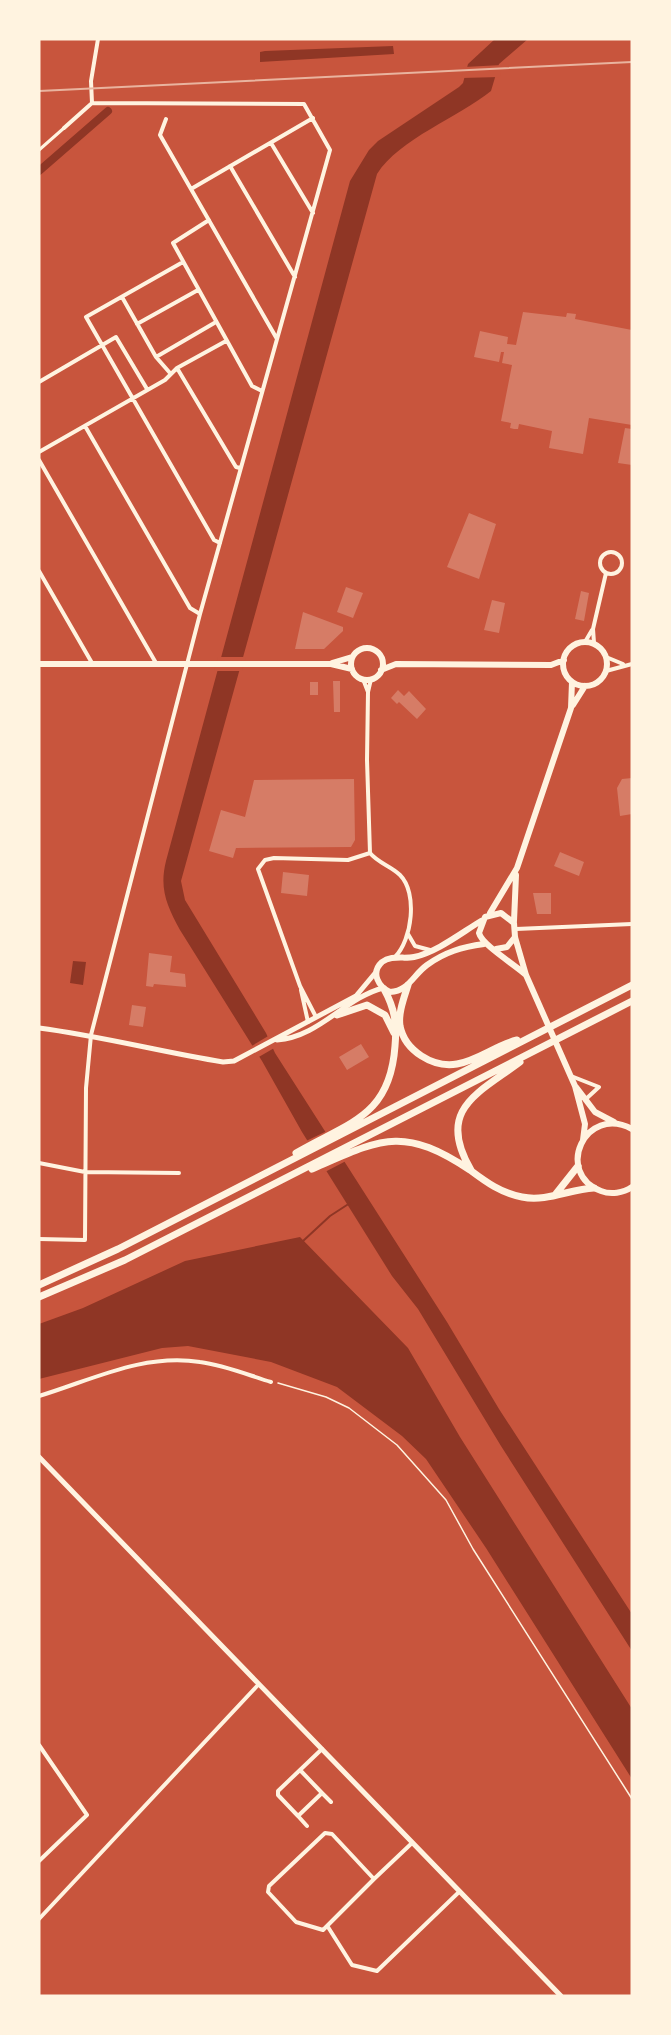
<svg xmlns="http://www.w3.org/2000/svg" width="671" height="2035" font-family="'Alegreya Sans',sans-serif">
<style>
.water{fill:#8f3625}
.pier{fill:#c8553d}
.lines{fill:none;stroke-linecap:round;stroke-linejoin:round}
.stream{stroke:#8f3625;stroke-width:2}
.canal{stroke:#8f3625;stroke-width:8}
.building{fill:#d67c66}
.path{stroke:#fff3e0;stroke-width:1.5}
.pedestrian{stroke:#fff3e0;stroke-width:3}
.minor{stroke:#fff3e0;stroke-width:4}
.tertiary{stroke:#fff3e0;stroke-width:5}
.secondary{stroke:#fff3e0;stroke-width:6}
.trunk{stroke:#fff3e0;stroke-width:7}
.rail{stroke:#e9b49f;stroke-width:2}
</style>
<rect width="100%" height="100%" fill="#c8553d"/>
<path class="water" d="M 495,39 L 528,39 L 499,64 L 491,91 C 459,117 399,139 377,174 L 181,881 L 185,900 L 266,1033 L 275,1053 L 447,1322 L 499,1409 L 632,1614 L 632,1651 L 501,1446 L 418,1309 L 392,1276 L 302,1132 L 262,1061 L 180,930 C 167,906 159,889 166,861 L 350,181 L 369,150 L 378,141 L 459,87 L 463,83 L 468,64 Z
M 393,46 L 394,54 L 260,62 L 260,52 L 265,51 Z
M 73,961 L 86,962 L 83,985 L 70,983 Z
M 300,1237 L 408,1348 L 460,1437 L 632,1709 L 632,1779 L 486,1548 L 426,1459 L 402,1436 L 337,1387 L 271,1362 L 188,1346 L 162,1348 L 39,1379 L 39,1324 L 83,1308 L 185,1261 Z"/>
<path class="pier" d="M 502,65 L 500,77 L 461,78 L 464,67 Z
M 218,657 L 246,657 L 242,671 L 214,671 Z
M 270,1035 L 276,1047 L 257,1058 L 250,1047 Z
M 327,1131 L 346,1161 L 323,1173 L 304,1142 Z"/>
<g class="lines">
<path class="stream" d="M 303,1241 L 330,1216 L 350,1203"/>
<path class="canal" d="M 39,171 L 108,111"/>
</g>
<path class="building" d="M 523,312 L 566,317 L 567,313 L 576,314 L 575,319 L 632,330 L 632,425 L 589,418 L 583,454 L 549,448 L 552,431 L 519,424 L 518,429 L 514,429 L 510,428 L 511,423 L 501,421 L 512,365 L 502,363 L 504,352 L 501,352 L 499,362 L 474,357 L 480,331 L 508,337 L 507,344 L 516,345 Z
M 625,428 L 632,429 L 632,465 L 618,463 Z
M 469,513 L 496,524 L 479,579 L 447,567 Z
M 346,587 L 363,593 L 353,618 L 337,612 Z
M 581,591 L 589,593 L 584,621 L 575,619 Z
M 492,600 L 505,603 L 499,633 L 484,630 Z
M 303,612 L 343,627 L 343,631 L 324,649 L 295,649 Z
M 333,681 L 340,681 L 340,712 L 334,712 Z
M 310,682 L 318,682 L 318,695 L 310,695 Z
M 398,690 L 404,696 L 409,691 L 426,709 L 417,719 L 399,702 L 397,704 L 391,698 Z
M 632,778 L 632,814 L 620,816 L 617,788 L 622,779 Z
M 354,779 L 355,840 L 351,847 L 236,848 L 233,858 L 209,851 L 221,810 L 245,817 L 254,780 Z
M 560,852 L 584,862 L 579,876 L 554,866 Z
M 283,872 L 309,875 L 307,896 L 281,893 Z
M 533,893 L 551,893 L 551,914 L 537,914 Z
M 149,953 L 172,956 L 170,972 L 185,974 L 186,987 L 154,984 L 153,987 L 146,986 Z
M 132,1005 L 146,1007 L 143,1027 L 129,1025 Z
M 361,1044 L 369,1057 L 347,1070 L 339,1057 Z"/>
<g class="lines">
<path class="path" d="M 278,1383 L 326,1397 L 349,1408 L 397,1445 L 446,1500 L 473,1549 L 632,1799"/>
<path class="pedestrian" d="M 39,150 L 64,128"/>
<path class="minor" d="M 92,103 L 91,81 L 98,39
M 166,119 L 160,135 L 277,339
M 64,128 L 92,103
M 271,143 L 313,213
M 230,166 L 295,277
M 191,189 L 313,118
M 209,220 L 173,243 L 252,386 L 262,391
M 183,262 L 86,317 L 214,540 L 220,543
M 122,297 L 156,357 L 170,373
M 137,324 L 198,290
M 156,357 L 216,322
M 177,368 L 236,467 L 240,468
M 39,382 L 116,337 L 147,389
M 85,426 L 190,608 L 200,614
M 39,452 L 165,380 L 177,368 L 226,341
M 39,460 L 156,663
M600 563a11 11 0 1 1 22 0a11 11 0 1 1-22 0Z
M 39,571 L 92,663
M 585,642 L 592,630
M 594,643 L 593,629 L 606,573
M 606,657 L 623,664
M 606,671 L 632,664
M 363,679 L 368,692
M 370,853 L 367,760 L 368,692 L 371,679
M 370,853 C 378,863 391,866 400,875 C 418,893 412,940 395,957
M 516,929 L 632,924
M 408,934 L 415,946 L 430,950
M 301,990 L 308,1022
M 316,1017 L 300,986 L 258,869 L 265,860 L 274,858 L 348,860 L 370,853
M 571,1076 L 599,1087 L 587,1098
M 39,1163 L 85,1172 L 179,1173
M 39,1239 L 85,1240 L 86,1088 L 91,1035 L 200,614 L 330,150 L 304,104 L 92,103
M 39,1396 C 92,1380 143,1353 200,1362 C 224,1365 248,1375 271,1382
M 39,1745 L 87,1815 L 39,1861
M 300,1770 L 278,1791 L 278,1795 L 298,1816 L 322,1793 L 300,1770 L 322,1749
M 322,1793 L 331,1802
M 298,1816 L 307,1826
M 374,1879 L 323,1930 L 296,1922 L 268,1892 L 269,1886 L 325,1833 L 332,1834 L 374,1879 L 412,1843
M 39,1919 L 258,1685
M 328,1927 L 352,1965 L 377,1971 L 459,1892"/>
<path class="tertiary" d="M 39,1028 C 101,1036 161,1052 223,1062 L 234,1061 L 356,996 L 376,972
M 277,1040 C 319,1037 345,998 383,988
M 39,1457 L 561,1996"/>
<path class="secondary" d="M563 664a22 22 0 1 1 44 0a22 22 0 1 1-44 0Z
M351 664a16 16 0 1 1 32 0a16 16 0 1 1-32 0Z
M 332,663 L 352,657
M 39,664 L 331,664 L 352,669
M 381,670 L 396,664 L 551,665 L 564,660
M 573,705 L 585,686
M 490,913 L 517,868 L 571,708 L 572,682
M 481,921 C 461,933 437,952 414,957 C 404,959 391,955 382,962 C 370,973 379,987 390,992 C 409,991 413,975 427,965 C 445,952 462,947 484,944
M 514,921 L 516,875
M 496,949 L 507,947 L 515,937
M 526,975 C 514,964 482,945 479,933 L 485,917 L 501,913 L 514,923 L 515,937 L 526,975 L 575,1086 L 585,1124 L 583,1140
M 576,1087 L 595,1112 L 614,1122
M 632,1129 C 585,1104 554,1173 601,1191 C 611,1195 623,1193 632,1187"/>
<path class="trunk" d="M 408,985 C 404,998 398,1013 400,1026 C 405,1051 433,1068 457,1064 C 479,1060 496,1045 517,1040
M 337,1015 L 367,1005 L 385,1015 L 394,1033
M 296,1153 C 349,1122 390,1117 395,1046 C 397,1024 395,1009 384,989
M 312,1169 C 381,1139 402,1125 470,1170 C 486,1182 501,1193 522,1197 C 547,1202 570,1189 594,1188
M 471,1170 C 435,1109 479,1093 520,1062
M 555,1195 L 578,1166
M 39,1285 L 118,1249 L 632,985
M 39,1297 L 125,1260 L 632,1001"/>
<path class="rail" d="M 39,91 L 632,62"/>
</g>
<rect width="671" height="2035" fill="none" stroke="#fff3e0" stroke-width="81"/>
</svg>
